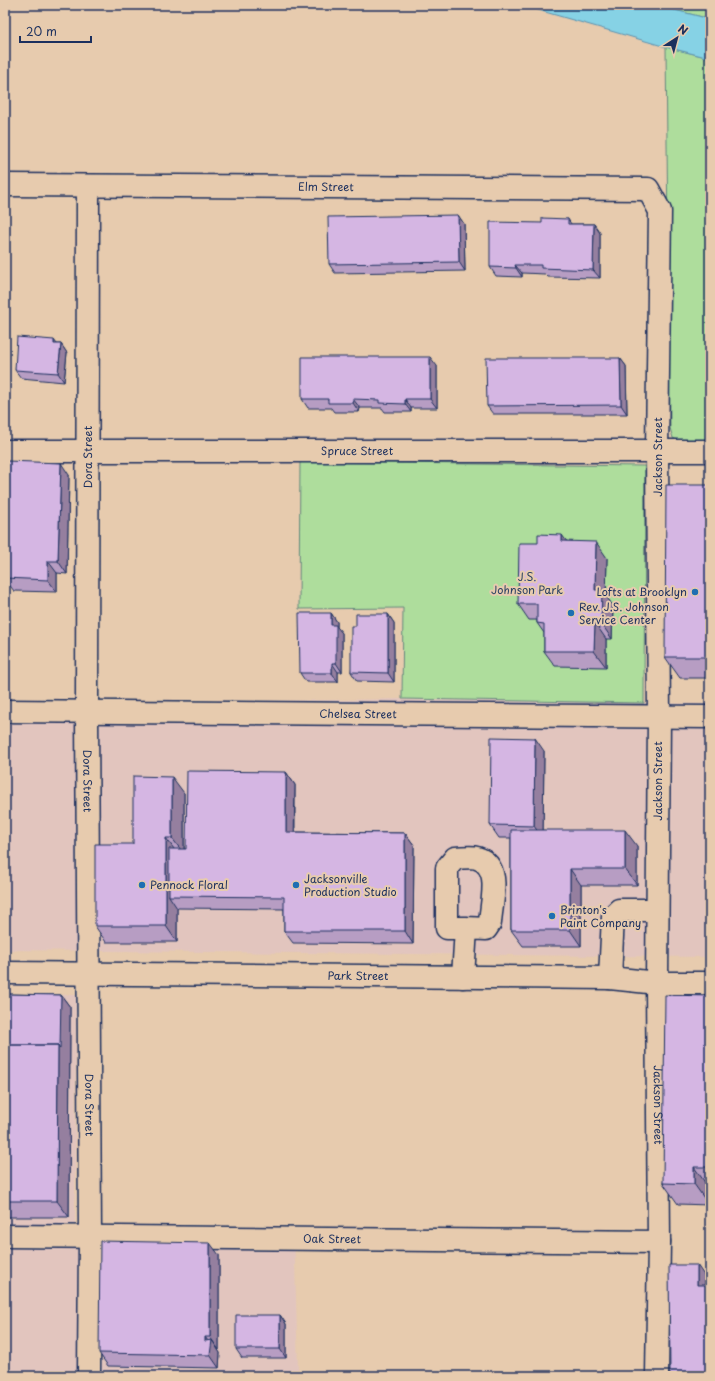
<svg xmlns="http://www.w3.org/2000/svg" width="715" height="1381" font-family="'Playpen Sans',sans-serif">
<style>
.built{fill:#e2c5be}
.green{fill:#aedd9c;stroke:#64867d}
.water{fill:#86d2e5;stroke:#5b91af}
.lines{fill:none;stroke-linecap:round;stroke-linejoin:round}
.minor-casing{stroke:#1b2f5e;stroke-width:25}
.minor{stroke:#e7cbae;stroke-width:22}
.wall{fill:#b79dc3;stroke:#1b2f5e}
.shaded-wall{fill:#957f9f;stroke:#1b2f5e}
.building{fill:#d5b6e3;stroke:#1b2f5e}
.poi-dot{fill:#1f6fb2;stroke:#e7cbae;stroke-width:1.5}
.labels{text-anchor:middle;stroke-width:4;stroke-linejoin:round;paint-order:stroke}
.street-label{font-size:11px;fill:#1b2f5e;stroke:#e7cbae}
.park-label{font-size:11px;fill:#2a4064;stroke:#e7cbae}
.poi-label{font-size:11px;fill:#1b2f5e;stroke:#e7cbae;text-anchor:start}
</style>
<rect width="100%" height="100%" fill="#e7cbae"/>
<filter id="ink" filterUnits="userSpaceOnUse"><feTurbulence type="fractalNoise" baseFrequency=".025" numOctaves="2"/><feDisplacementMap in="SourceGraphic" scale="8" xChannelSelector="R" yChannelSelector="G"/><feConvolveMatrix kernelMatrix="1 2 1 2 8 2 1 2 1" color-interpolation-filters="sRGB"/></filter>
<g filter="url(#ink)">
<path class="built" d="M 402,699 L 710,704 L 710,957 L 5,950 L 5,700 L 191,702 Z
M 5,994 L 76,995 L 75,1227 L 294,1227 L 298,1371 L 5,1376 Z"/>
<path class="green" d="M 655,5 L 710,5 L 710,19 Z
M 666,47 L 710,58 L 710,443 L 684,443 L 673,438 L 670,428 Z
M 300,462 L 645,466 L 644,703 L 402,699 L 403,608 L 299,609 Z"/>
<path class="water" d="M 521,5 L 655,5 L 710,19 L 710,58 L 666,47 Z"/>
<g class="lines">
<g class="minor-casing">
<g id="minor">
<path id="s1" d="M 5,185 L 648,189 L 660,211 L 657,451 L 659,717 L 657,983 L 659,1242 L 657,1376"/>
<path id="s2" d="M 88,186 L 87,712 L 90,1236 L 89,1376"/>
<path id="s3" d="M 5,451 L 710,451"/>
<path id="s4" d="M 5,711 L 710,717"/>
<path id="s5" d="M 5,973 L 610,978 L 657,983 L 710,983"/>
<path d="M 463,977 L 466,928 L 447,928 L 447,868 L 455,858 C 462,858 471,856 477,858 C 503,866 491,903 490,923 L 486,929 L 466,928"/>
<path d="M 610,978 L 613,916 L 619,910 L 657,910"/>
<path id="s6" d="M 5,1236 L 659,1242"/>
</g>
</g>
<use href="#minor" class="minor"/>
</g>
<path class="wall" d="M 458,215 L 464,224 L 465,271 L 335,273 L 329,264 Z
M 568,219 L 571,224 L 594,224 L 600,233 L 600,278 L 548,277 L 545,274 L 522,273 L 522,277 L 496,276 L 490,267 L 542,223 Z
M 57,344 L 61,344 L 67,353 L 64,382 L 21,378 L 15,370 Z
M 620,358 L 626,366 L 627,414 L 493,414 L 487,406 Z
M 437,366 L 437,408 L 411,408 L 411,412 L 385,412 L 382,408 L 360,408 L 359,412 L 334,412 L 331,408 L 308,408 L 302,399 Z
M 69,475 L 67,574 L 57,573 L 57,592 L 14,591 L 5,579 Z
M 710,485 L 710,678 L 680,678 L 665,657 Z
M 567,541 L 607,558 L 606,596 L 613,606 L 612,639 L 606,639 L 606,667 L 555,666 L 544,651 L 544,633 L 537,623 L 537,620 L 529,620 L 518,604 L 538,543 Z
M 331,613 L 337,622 L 337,627 L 342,633 L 342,672 L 338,672 L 338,682 L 306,682 L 300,673 Z
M 388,614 L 394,623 L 394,682 L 357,681 L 351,672 L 356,626 Z
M 544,751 L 543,830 L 637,846 L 637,885 L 581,885 L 581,946 L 523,946 L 511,930 L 511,838 L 499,838 L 490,825 Z
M 286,772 L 295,785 L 295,832 L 405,833 L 414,845 L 413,944 L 293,943 L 284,931 L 284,909 L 177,908 L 177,942 L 106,942 L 95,926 L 184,793 L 184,849 L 186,849 Z
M 5,994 L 61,995 L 70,1007 L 69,1217 L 5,1217 Z
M 710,996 L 710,1188 L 709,1188 L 709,1205 L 678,1204 L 663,1183 Z
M 219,1255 L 219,1350 L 218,1350 L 220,1353 L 219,1368 L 108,1366 L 99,1353 Z
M 280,1315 L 286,1324 L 286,1358 L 242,1358 L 236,1349 Z"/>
<path class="shaded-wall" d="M 458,215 L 464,224 L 465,271 L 459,262 Z
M 594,224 L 600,233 L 600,278 L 593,270 Z
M 515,265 L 522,273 L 522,277 L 516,268 Z
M 54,340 L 60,348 L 54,344 Z
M 61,344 L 67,353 L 64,382 L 58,373 Z
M 430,357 L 437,366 L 437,408 L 430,399 Z
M 620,358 L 626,366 L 627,414 L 621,405 Z
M 353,399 L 360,408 L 359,412 L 353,403 Z
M 405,399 L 411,408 L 411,412 L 405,404 Z
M 61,463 L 69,475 L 67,574 L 58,561 Z
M 562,535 L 573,550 L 562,541 Z
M 596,542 L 607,558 L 606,596 L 613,606 L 612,639 L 601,623 L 595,590 Z
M 48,561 L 57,573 L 57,592 L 48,580 Z
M 331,613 L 337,622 L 337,627 L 342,633 L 342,672 L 336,663 L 331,625 Z
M 388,614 L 394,623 L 394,682 L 388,673 Z
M 595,623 L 606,639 L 606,667 L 594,651 Z
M 332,663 L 338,672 L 338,682 L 332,673 Z
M 535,738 L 544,751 L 543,839 L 534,826 Z
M 286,772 L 295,785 L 294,844 L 286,832 Z
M 172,777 L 184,793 L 184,854 L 172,838 Z
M 625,830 L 637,846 L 637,885 L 625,869 Z
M 405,833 L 414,845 L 413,944 L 405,931 Z
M 166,838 L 177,853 L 169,896 L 177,908 L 177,942 L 166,926 Z
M 570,869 L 581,885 L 581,946 L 570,930 Z
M 61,995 L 70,1007 L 69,1217 L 57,1201 L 58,1045 Z
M 694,1167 L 709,1188 L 709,1205 L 694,1184 Z
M 210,1243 L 219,1255 L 219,1350 L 210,1337 Z
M 697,1265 L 710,1284 L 710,1303 L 697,1285 Z
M 280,1315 L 286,1324 L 286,1358 L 280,1349 Z
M 205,1337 L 211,1345 L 212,1340 L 220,1353 L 219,1368 L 210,1355 L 205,1341 Z"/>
<path class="building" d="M 458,215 L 459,262 L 329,264 L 328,217 Z
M 542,218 L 568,219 L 568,224 L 594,224 L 593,270 L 541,268 L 541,265 L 515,265 L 516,268 L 490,267 L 490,222 L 542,223 Z
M 17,337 L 54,340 L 54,344 L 61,344 L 58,373 L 15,370 Z
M 302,357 L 430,357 L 430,399 L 405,399 L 405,404 L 379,403 L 379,400 L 353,399 L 353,403 L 328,403 L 328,399 L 302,399 Z
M 486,358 L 620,358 L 621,405 L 487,406 Z
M 7,461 L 61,463 L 58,561 L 48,561 L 48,580 L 5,578 Z
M 666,485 L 710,485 L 710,657 L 665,657 Z
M 538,534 L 562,535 L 562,541 L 596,542 L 595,590 L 602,590 L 601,623 L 595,623 L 594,651 L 544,651 L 544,624 L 537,623 L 537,604 L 518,604 L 519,543 L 538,543 Z
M 299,613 L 331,613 L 331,625 L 336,625 L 336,663 L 332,663 L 332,673 L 300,673 Z
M 356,614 L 388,614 L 388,673 L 351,672 L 351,626 L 356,626 Z
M 491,737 L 535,738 L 534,826 L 490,825 Z
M 187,771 L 286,772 L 286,832 L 405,833 L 405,931 L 284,931 L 284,897 L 169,896 L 169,849 L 186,849 Z
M 133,776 L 172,777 L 172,838 L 166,838 L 166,926 L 95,926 L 95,844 L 133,844 Z
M 511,830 L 625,830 L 625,869 L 570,869 L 570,930 L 511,930 Z
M 5,994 L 61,995 L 60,1049 L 58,1045 L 5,1045 Z
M 665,995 L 710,996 L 710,1167 L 694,1167 L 694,1184 L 663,1183 Z
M 5,1045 L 58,1045 L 57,1201 L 5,1201 Z
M 100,1241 L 210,1243 L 210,1337 L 205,1337 L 205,1341 L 212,1340 L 210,1355 L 99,1353 Z
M 669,1265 L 697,1265 L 697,1285 L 710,1285 L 710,1376 L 670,1376 Z
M 236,1315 L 280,1315 L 280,1349 L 236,1349 Z"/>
</g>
<g class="poi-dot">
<circle cx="695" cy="592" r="4"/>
<circle cx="571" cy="613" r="4"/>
<circle cx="142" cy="885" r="4"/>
<circle cx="296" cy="885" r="4"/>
<circle cx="552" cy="916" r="4"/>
</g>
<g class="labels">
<g class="street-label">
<text dy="4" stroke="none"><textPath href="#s1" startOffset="321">Elm Street</textPath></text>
<text dy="4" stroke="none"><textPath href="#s3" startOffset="352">Spruce Street</textPath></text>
<text transform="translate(88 457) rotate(-90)" y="4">Dora Street</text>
<text transform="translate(658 457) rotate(-90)" y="4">Jackson Street</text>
<text dy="4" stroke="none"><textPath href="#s4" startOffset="353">Chelsea Street</textPath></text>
<text dy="4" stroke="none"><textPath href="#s2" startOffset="595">Dora Street</textPath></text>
<text transform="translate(658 781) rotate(-90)" y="4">Jackson Street</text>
<text dy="4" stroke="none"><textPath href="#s5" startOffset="353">Park Street</textPath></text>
<text dy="4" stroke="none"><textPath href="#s2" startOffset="919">Dora Street</textPath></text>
<text dy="4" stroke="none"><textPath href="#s1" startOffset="1562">Jackson Street</textPath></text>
<text dy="4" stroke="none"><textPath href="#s6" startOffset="327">Oak Street</textPath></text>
</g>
<g class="park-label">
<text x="527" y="581">J.S.<tspan x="527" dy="13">Johnson Park</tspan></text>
</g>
<g class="poi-label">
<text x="687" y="596" text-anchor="end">Lofts at Brooklyn</text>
<text x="579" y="611">Rev. J.S. Johnson<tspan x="579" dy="13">Service Center</tspan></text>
<text x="304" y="883">Jacksonville<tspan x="304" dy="13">Production Studio</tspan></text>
<text x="150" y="889">Pennock Floral</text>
<text x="560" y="914">Brinton's<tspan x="560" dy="13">Paint Company</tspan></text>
</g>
</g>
<rect width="715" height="1381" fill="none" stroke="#e7cbae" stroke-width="20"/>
<rect x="10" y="10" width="695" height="1361" fill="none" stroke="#1b2f5e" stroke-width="1.5" filter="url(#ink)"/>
<g transform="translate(677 38) rotate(36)" stroke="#e7cbae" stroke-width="3" paint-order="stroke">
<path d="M0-3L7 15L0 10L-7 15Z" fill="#1b2f5e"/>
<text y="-6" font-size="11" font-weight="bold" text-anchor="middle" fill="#1b2f5e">N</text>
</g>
<path d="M20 36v6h71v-6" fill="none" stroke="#1b2f5e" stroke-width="2"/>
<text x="26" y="36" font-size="12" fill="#1b2f5e" stroke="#e7cbae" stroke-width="3" paint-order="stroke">20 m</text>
</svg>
